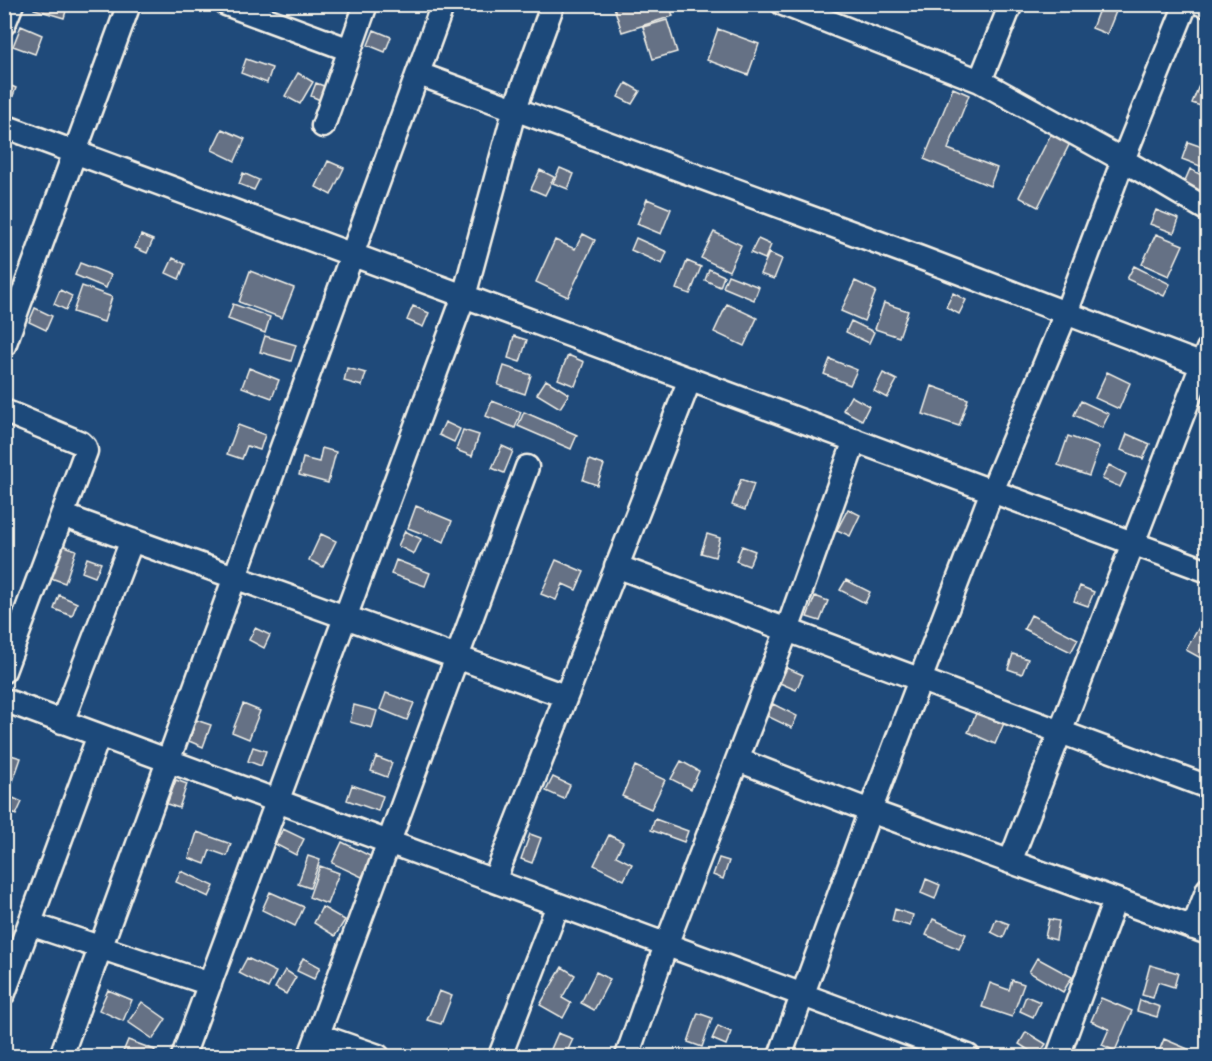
<svg xmlns="http://www.w3.org/2000/svg" width="1212" height="1061" font-family="'Architects Daughter',sans-serif">
<style>
.building{fill:#657185;stroke:#f4f1e8;stroke-width:1.5}
.lines{fill:none;stroke-linecap:round;stroke-linejoin:round}
.minor-casing{stroke:#f4f1e8;stroke-width:27}
.minor{stroke:#1f4a7a;stroke-width:22}
</style>
<rect width="100%" height="100%" fill="#1f4a7a"/>
<filter id="ink" filterUnits="userSpaceOnUse"><feTurbulence type="fractalNoise" baseFrequency=".0167" numOctaves="2"/><feDisplacementMap in="SourceGraphic" scale="12" xChannelSelector="R" yChannelSelector="G"/><feConvolveMatrix kernelMatrix="1 2 1 2 8 2 1 2 1" color-interpolation-filters="sRGB"/></filter>
<g filter="url(#ink)">
<path class="building" d="M 35,4 L 68,4 L 64,18 L 34,9 Z
M 613,4 L 669,4 L 673,16 L 622,32 Z
M 1101,4 L 1119,4 L 1107,34 L 1092,28 Z
M 667,20 L 677,52 L 653,59 L 643,27 Z
M 21,26 L 42,35 L 35,54 L 13,46 Z
M 718,29 L 759,44 L 748,75 L 707,60 Z
M 374,30 L 391,37 L 385,52 L 368,45 Z
M 246,59 L 272,68 L 267,83 L 241,73 Z
M 298,73 L 313,82 L 300,104 L 285,96 Z
M 1202,78 L 1208,80 L 1206,108 L 1192,103 Z
M 4,83 L 16,88 L 11,101 L 4,99 Z
M 316,83 L 342,93 L 336,107 L 311,96 Z
M 626,83 L 640,91 L 632,104 L 618,97 Z
M 953,88 L 969,95 L 948,149 L 997,168 L 990,186 L 924,159 Z
M 1054,128 L 1073,137 L 1038,207 L 1019,197 Z
M 222,129 L 245,139 L 235,161 L 212,150 Z
M 1188,142 L 1208,149 L 1208,169 L 1182,159 Z
M 328,161 L 344,168 L 331,195 L 316,187 Z
M 560,168 L 574,174 L 568,189 L 553,183 Z
M 1190,169 L 1207,178 L 1200,191 L 1184,183 Z
M 540,170 L 554,177 L 545,195 L 531,189 Z
M 243,173 L 259,180 L 254,190 L 239,184 Z
M 647,199 L 671,209 L 661,234 L 637,224 Z
M 1156,210 L 1179,219 L 1174,233 L 1150,224 Z
M 714,232 L 741,245 L 729,271 L 701,258 Z
M 583,234 L 595,240 L 568,297 L 536,282 L 555,240 L 575,249 Z
M 1156,234 L 1183,245 L 1169,276 L 1142,264 Z
M 141,235 L 153,240 L 147,253 L 135,248 Z
M 636,238 L 667,252 L 662,264 L 631,250 Z
M 758,239 L 771,245 L 765,259 L 751,253 Z
M 769,253 L 782,259 L 774,279 L 760,274 Z
M 173,258 L 185,264 L 179,279 L 166,273 Z
M 687,261 L 701,267 L 690,294 L 676,289 Z
M 80,263 L 111,275 L 106,288 L 75,275 Z
M 1134,266 L 1170,284 L 1164,296 L 1127,279 Z
M 709,269 L 724,276 L 720,287 L 705,280 Z
M 250,271 L 294,288 L 282,318 L 239,302 Z
M 728,275 L 759,287 L 754,300 L 723,287 Z
M 855,281 L 876,291 L 864,321 L 841,311 Z
M 82,286 L 112,297 L 104,322 L 73,312 Z
M 60,290 L 72,296 L 66,310 L 54,304 Z
M 953,293 L 966,300 L 959,314 L 946,307 Z
M 884,303 L 908,311 L 899,337 L 875,329 Z
M 233,304 L 270,317 L 265,333 L 228,319 Z
M 727,304 L 757,318 L 744,346 L 714,332 Z
M 413,306 L 429,313 L 423,327 L 407,320 Z
M 35,308 L 52,316 L 46,330 L 29,322 Z
M 851,321 L 874,332 L 869,343 L 846,332 Z
M 265,336 L 296,345 L 291,361 L 260,352 Z
M 514,336 L 527,340 L 520,362 L 508,358 Z
M 568,355 L 584,362 L 575,386 L 558,379 Z
M 830,359 L 857,370 L 850,385 L 824,374 Z
M 504,366 L 531,375 L 525,394 L 498,385 Z
M 249,368 L 279,380 L 272,398 L 242,387 Z
M 347,368 L 366,373 L 362,386 L 344,381 Z
M 1107,372 L 1130,383 L 1119,409 L 1095,398 Z
M 883,373 L 897,380 L 887,398 L 874,391 Z
M 546,380 L 569,394 L 560,408 L 537,394 Z
M 932,386 L 968,399 L 959,426 L 923,414 Z
M 851,396 L 869,406 L 862,420 L 843,410 Z
M 492,401 L 521,412 L 515,428 L 486,416 Z
M 1081,401 L 1109,414 L 1102,428 L 1074,415 Z
M 524,412 L 577,435 L 571,449 L 518,426 Z
M 445,422 L 460,429 L 454,442 L 439,435 Z
M 238,425 L 265,435 L 260,450 L 247,446 L 242,459 L 227,454 Z
M 463,430 L 479,435 L 472,456 L 456,450 Z
M 1127,434 L 1150,444 L 1143,459 L 1121,450 Z
M 1068,436 L 1099,447 L 1089,476 L 1058,465 Z
M 502,446 L 513,451 L 504,473 L 492,468 Z
M 322,448 L 336,452 L 328,483 L 299,475 L 303,458 L 319,462 Z
M 589,460 L 604,465 L 597,485 L 583,480 Z
M 1109,465 L 1126,474 L 1120,487 L 1102,479 Z
M 741,479 L 754,484 L 745,510 L 732,505 Z
M 416,506 L 452,521 L 444,542 L 408,528 Z
M 848,509 L 860,515 L 850,536 L 837,530 Z
M 405,531 L 421,539 L 414,554 L 398,546 Z
M 321,534 L 336,541 L 323,567 L 309,560 Z
M 707,534 L 720,538 L 715,557 L 701,553 Z
M 62,545 L 76,550 L 65,583 L 51,578 Z
M 742,546 L 755,551 L 749,566 L 736,561 Z
M 87,558 L 101,563 L 95,577 L 82,572 Z
M 396,560 L 430,573 L 425,586 L 391,574 Z
M 556,560 L 584,572 L 576,590 L 563,584 L 556,600 L 541,594 Z
M 846,580 L 870,592 L 865,603 L 840,590 Z
M 1080,586 L 1094,592 L 1088,606 L 1074,601 Z
M 59,595 L 77,603 L 72,616 L 54,609 Z
M 815,596 L 828,601 L 820,621 L 807,617 Z
M 1031,615 L 1078,639 L 1071,652 L 1024,629 Z
M 1201,624 L 1208,627 L 1208,662 L 1186,650 Z
M 255,628 L 270,635 L 264,648 L 249,640 Z
M 1013,654 L 1028,659 L 1022,674 L 1008,669 Z
M 787,668 L 803,675 L 796,690 L 780,683 Z
M 386,693 L 414,703 L 407,720 L 380,709 Z
M 981,702 L 1008,714 L 995,744 L 968,732 Z
M 243,704 L 260,711 L 249,739 L 232,732 Z
M 773,704 L 797,716 L 792,728 L 767,716 Z
M 354,705 L 377,711 L 372,728 L 350,722 Z
M 196,720 L 211,725 L 203,747 L 189,741 Z
M 253,747 L 266,751 L 261,766 L 248,761 Z
M 4,753 L 21,758 L 13,781 L 4,779 Z
M 376,757 L 392,763 L 387,777 L 371,771 Z
M 681,761 L 699,771 L 691,789 L 671,779 Z
M 635,766 L 665,780 L 651,809 L 622,796 Z
M 553,777 L 570,785 L 564,799 L 546,791 Z
M 176,780 L 187,784 L 179,808 L 167,804 Z
M 352,785 L 383,796 L 378,811 L 347,800 Z
M 4,794 L 22,802 L 16,815 L 4,809 Z
M 655,819 L 688,831 L 684,842 L 651,830 Z
M 283,829 L 304,839 L 296,855 L 275,844 Z
M 197,832 L 231,844 L 227,856 L 210,850 L 205,864 L 189,858 Z
M 530,834 L 541,838 L 532,863 L 521,859 Z
M 609,835 L 623,842 L 616,856 L 632,864 L 624,880 L 594,865 Z
M 342,842 L 372,857 L 362,877 L 332,863 Z
M 308,856 L 320,860 L 310,888 L 298,884 Z
M 719,858 L 729,861 L 723,879 L 713,875 Z
M 320,866 L 339,873 L 327,904 L 309,897 Z
M 181,871 L 214,886 L 209,897 L 176,882 Z
M 926,879 L 940,885 L 935,899 L 921,893 Z
M 270,892 L 304,907 L 295,926 L 262,910 Z
M 322,907 L 345,920 L 335,936 L 314,923 Z
M 895,909 L 913,915 L 910,926 L 892,921 Z
M 933,919 L 966,934 L 959,949 L 926,935 Z
M 996,919 L 1009,924 L 1003,938 L 991,932 Z
M 1049,919 L 1059,921 L 1056,940 L 1045,937 Z
M 247,958 L 276,972 L 268,988 L 239,973 Z
M 303,958 L 320,967 L 314,979 L 297,971 Z
M 1037,958 L 1072,977 L 1063,992 L 1029,972 Z
M 1150,965 L 1178,973 L 1174,987 L 1158,982 L 1153,998 L 1142,995 Z
M 562,967 L 575,975 L 562,998 L 571,1003 L 563,1018 L 540,1005 Z
M 285,970 L 296,977 L 286,994 L 275,988 Z
M 596,972 L 610,979 L 594,1010 L 581,1003 Z
M 1012,980 L 1024,984 L 1012,1017 L 982,1007 L 990,983 L 1009,990 Z
M 108,990 L 132,1000 L 123,1021 L 99,1010 Z
M 439,991 L 452,996 L 441,1024 L 427,1020 Z
M 1026,996 L 1040,1002 L 1033,1017 L 1020,1011 Z
M 1101,998 L 1132,1011 L 1115,1051 L 1102,1045 L 1109,1029 L 1091,1021 Z
M 1140,1000 L 1160,1007 L 1157,1017 L 1137,1011 Z
M 142,1002 L 166,1019 L 153,1039 L 128,1022 Z
M 698,1013 L 712,1018 L 702,1047 L 688,1042 Z
M 718,1026 L 731,1032 L 726,1045 L 712,1039 Z
M 1026,1032 L 1046,1044 L 1038,1056 L 1019,1044 Z
M 558,1033 L 573,1039 L 565,1056 L 548,1056 Z
M 1164,1039 L 1195,1052 L 1193,1056 L 1157,1056 Z
M 128,1040 L 155,1050 L 152,1056 L 134,1056 L 123,1052 Z"/>
<g class="lines">
<g class="minor-casing">
<path id="minor" d="M 226,4 L 350,50
M 783,4 L 980,81
M 1011,4 L 980,81 L 1123,160 L 1208,210
M 1202,4 L 1208,6
M 4,24 L 12,4
M 419,74 L 921,258 L 1208,367
M 4,126 L 1208,571
M 323,126 L 366,4
M 4,346 L 129,4
M 4,411 L 81,443 L 85,447 L 86,451 L 4,671
M 62,515 L 565,696
M 616,566 L 1208,787
M 4,700 L 968,1056
M 62,722 L 132,540
M 738,760 L 870,811 L 1208,933
M 1010,862 L 1208,349
M 494,881 L 690,379
M 30,924 L 210,984
M 1193,928 L 1208,889
M 4,993 L 99,735
M 318,1035 L 378,1056
M 61,1056 L 443,4
M 183,1056 L 464,296 L 515,108 L 553,4
M 310,1056 L 527,467
M 500,1056 L 558,905
M 627,1056 L 666,945 L 787,630 L 855,440
M 780,1056 L 870,811 L 992,491 L 1066,313 L 1123,160 L 1186,4
M 1058,1056 L 1115,900"/>
</g>
<use href="#minor" class="minor"/>
</g>
</g>
<rect width="1212" height="1061" fill="none" stroke="#1f4a7a" stroke-width="24"/>
<rect x="12" y="12" width="1188" height="1037" fill="none" stroke="#f4f1e8" stroke-width="2" filter="url(#ink)"/>
</svg>
